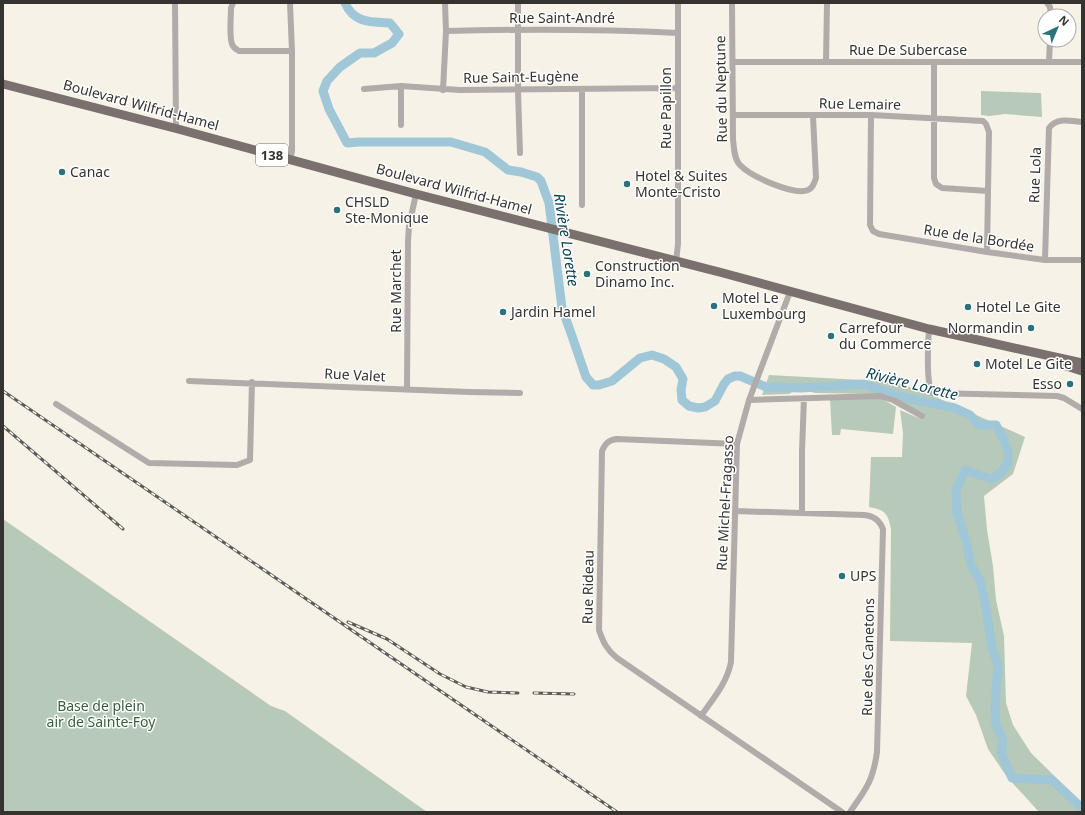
<svg xmlns="http://www.w3.org/2000/svg" width="1085" height="815" font-family="'Noto Sans',sans-serif">
<style>
.green{fill:#b7c9b8}
.lines{fill:none;stroke-linecap:round;stroke-linejoin:round}
.river{stroke:#9fc7d8;stroke-width:9}
.street{stroke:#b1abaa;stroke-width:6}
.primary{stroke:#7a706e;stroke-width:9}
.rail-casing{stroke:#5d5b55;stroke-width:3}
.rail{stroke:#fff;stroke-width:1.5;stroke-dasharray:4.5;stroke-linecap:butt}
.poi-dot{fill:#2a727c;stroke:#fff;stroke-width:1.5}
.labels{text-anchor:middle;stroke-width:3;stroke-linejoin:round;paint-order:stroke}
.shield{fill:#fff;stroke:#71706d;stroke-width:1}
.shield-label{font-size:13px;font-weight:bold;fill:#34332f}
.street-label{font-size:14px;fill:#34332f;stroke:#fff}
.poi-label{font-size:14px;fill:#34332f;stroke:#fff;text-anchor:start}
.park-label{font-size:14px;fill:#35613a;stroke:#fff}
.water-label{font-size:15px;font-style:italic;fill:#0a4255;stroke:#fff}
</style>
<rect width="100%" height="100%" fill="#f7f2e7"/>
<path class="green" d="M 981,91 L 1041,93 L 1042,117 L 1005,114 L 989,116 L 981,115 Z
M 769,375 L 880,381 L 880,376 L 936,397 L 1025,437 L 1013,474 L 984,496 L 987,530 L 993,566 L 996,600 L 1004,636 L 1006,703 L 1013,725 L 1031,753 L 1082,803 L 1082,812 L 1039,812 L 1007,777 L 988,749 L 976,715 L 966,696 L 972,643 L 890,641 L 891,529 C 888,513 885,510 869,507 L 871,457 L 902,457 L 903,433 L 900,410 L 921,419 L 923,413 L 894,399 L 878,394 L 815,393 L 798,388 L 789,394 L 762,395 Z
M 879,397 L 896,407 L 893,434 L 841,429 L 840,435 L 832,435 L 830,399 Z
M 3,519 L 271,706 L 285,711 L 427,812 L 3,812 Z"/>
<g class="lines">
<path class="river" d="M 345,3 C 354,23 370,22 390,23 L 399,34 L 392,43 L 374,53 L 360,53 L 340,67 L 327,81 L 323,91 L 329,109 L 347,143 L 359,142 L 451,142 L 485,152 L 508,170 L 521,172 L 537,177 L 541,181 L 549,203 L 562,308 L 572,336 L 586,377 L 593,385 L 599,385 L 612,381 L 640,358 L 652,355 L 664,359 L 676,367 L 683,379 L 681,390 L 682,400 L 689,406 L 698,408 L 705,407 L 715,401 L 724,384 L 728,379 L 735,376 L 740,376 L 766,387 L 801,388 L 863,384 L 906,398 L 955,408 L 970,415 L 979,425 L 996,425 C 1008,447 1018,464 992,479 L 965,470 L 956,491 L 957,513 L 966,541 L 971,565 L 980,580 L 986,608 L 992,648 L 998,665 L 995,707 L 996,724 L 1003,741 L 1001,752 L 1012,778 L 1052,780 L 1082,808"/>
<path class="street" d="M 175,3 L 176,129
M 233,3 L 231,8 C 231,18 229,36 232,44 C 233,48 236,49 239,51 L 292,51
M 290,3 L 292,51 L 292,151 L 290,160
M 518,3 L 518,91 L 520,153
M 732,3 L 733,139 C 734,148 734,159 740,165 C 750,176 794,196 808,190 C 813,188 814,183 816,178 L 813,116
M 1047,3 L 1050,7 L 1051,16
M 446,31 C 523,29 600,29 678,33
M 733,62 L 1082,62
M 826,62 L 827,3
M 934,62 L 934,178 L 936,184 L 942,188 L 988,191
M 1049,62 L 1050,40
M 401,86 L 401,125
M 364,89 L 401,86 L 460,90 L 677,88
M 582,89 L 582,205
M 443,90 L 446,31 L 445,3
M 733,115 L 871,115 L 983,121 L 986,124 L 989,132 L 987,252
M 871,115 L 870,225 L 873,231 L 879,234 L 987,252 L 1045,260 L 1082,260
M 1045,260 L 1049,128 C 1057,117 1070,121 1082,122
M 676,262 L 678,244 L 678,3
M 929,329 C 928,341 926,383 932,393 L 1057,396 L 1064,398 L 1082,409
M 189,381 L 469,392 L 520,393
M 407,389 L 408,241 L 409,226 L 416,194
M 749,400 L 880,396 L 893,400 L 922,416
M 56,404 L 149,463 L 237,465 L 250,460 L 252,382
M 737,444 L 617,439 C 608,440 605,444 602,451 L 599,630 C 603,642 607,650 617,658 L 842,812
M 735,511 L 864,515 C 874,516 879,520 883,529 L 877,752 C 873,781 866,789 850,812
M 802,513 L 802,451 L 804,398
M 701,716 C 713,699 727,683 731,662 L 737,444 L 749,400 L 790,292"/>
<path class="primary" d="M 3,84 L 178,129 L 416,194 L 723,273 L 929,329 L 1082,363
M 1057,363 L 1082,371"/>
<g class="rail-casing">
<path id="rail" d="M 3,391 L 617,812
M 3,426 L 123,529
M 348,622 L 387,639 L 440,674 L 466,687 L 488,692 L 518,693
M 534,693 L 574,694"/>
</g>
<use href="#rail" class="rail"/>
</g>
<g class="poi-dot">
<circle cx="62" cy="172" r="4"/>
<circle cx="627" cy="184" r="4"/>
<circle cx="337" cy="210" r="4"/>
<circle cx="587" cy="274" r="4"/>
<circle cx="714" cy="306" r="4"/>
<circle cx="968" cy="307" r="4"/>
<circle cx="503" cy="312" r="4"/>
<circle cx="1031" cy="328" r="4"/>
<circle cx="831" cy="336" r="4"/>
<circle cx="977" cy="364" r="4"/>
<circle cx="1070" cy="384" r="4"/>
<circle cx="842" cy="576" r="4"/>
</g>
<g class="labels">
<rect class="shield" x="256" y="144" width="32" height="22" rx="3"/>
<g class="shield-label">
<text x="272" y="160">138</text>
</g>
<g class="street-label">
<text x="562" y="23">Rue Saint-André</text>
<text x="908" y="55">Rue De Subercase</text>
<text transform="translate(521 77) rotate(-1)" y="5">Rue Saint-Eugène</text>
<text transform="translate(721 89) rotate(-91)" y="5">Rue du Neptune</text>
<text transform="translate(860 104) rotate(1)" y="5">Rue Lemaire</text>
<text transform="translate(141 105) rotate(15)" y="5">Boulevard Wilfrid-Hamel</text>
<text transform="translate(666 108) rotate(-90)" y="5">Rue Papillon</text>
<text transform="translate(1035 175) rotate(-88)" y="5">Rue Lola</text>
<text transform="translate(454 189) rotate(15)" y="5">Boulevard Wilfrid-Hamel</text>
<text transform="translate(979 238) rotate(9)" y="5">Rue de la Bordée</text>
<text transform="translate(396 291) rotate(-90)" y="5">Rue Marchet</text>
<text transform="translate(355 375) rotate(3)" y="5">Rue Valet</text>
<text transform="translate(725 503) rotate(-87)" y="5">Rue Michel-Fragasso</text>
<text transform="translate(588 587) rotate(-89)" y="5">Rue Rideau</text>
<text transform="translate(868 657) rotate(-89)" y="5">Rue des Canetons</text>
</g>
<g class="poi-label">
<text x="70" y="177">Canac</text>
<text x="635" y="181">Hotel &amp; Suites<tspan x="635" dy="16">Monte-Cristo</tspan></text>
<text x="345" y="207">CHSLD<tspan x="345" dy="16">Ste-Monique</tspan></text>
<text x="595" y="271">Construction<tspan x="595" dy="16">Dinamo Inc.</tspan></text>
<text x="722" y="303">Motel Le<tspan x="722" dy="16">Luxembourg</tspan></text>
<text x="976" y="312">Hotel Le Gite</text>
<text x="511" y="317">Jardin Hamel</text>
<text x="839" y="333">Carrefour<tspan x="839" dy="16">du Commerce</tspan></text>
<text x="1023" y="333" text-anchor="end">Normandin</text>
<text x="985" y="369">Motel Le Gite</text>
<text x="1062" y="389" text-anchor="end">Esso</text>
<text x="850" y="581">UPS</text>
</g>
<g class="park-label">
<text x="101" y="711">Base de plein<tspan x="101" dy="16">air de Sainte-Foy</tspan></text>
</g>
<g class="water-label">
<text transform="translate(566 240) rotate(81)" y="5">Rivière Lorette</text>
<text transform="translate(912 384) rotate(14)" y="5">Rivière Lorette</text>
</g>
</g>
<rect width="1085" height="815" fill="none" stroke="#34332f" stroke-width="8"/>
<g transform="translate(1057 28) rotate(44)"><circle r="19" fill="#ffffff" stroke="#aeadac"/>
<path d="M0-3L7 15L0 10L-7 15Z" fill="#2a727c"/>
<text y="-6" font-size="11" font-weight="bold" text-anchor="middle" fill="#34332f">N</text>
</g>
</svg>
